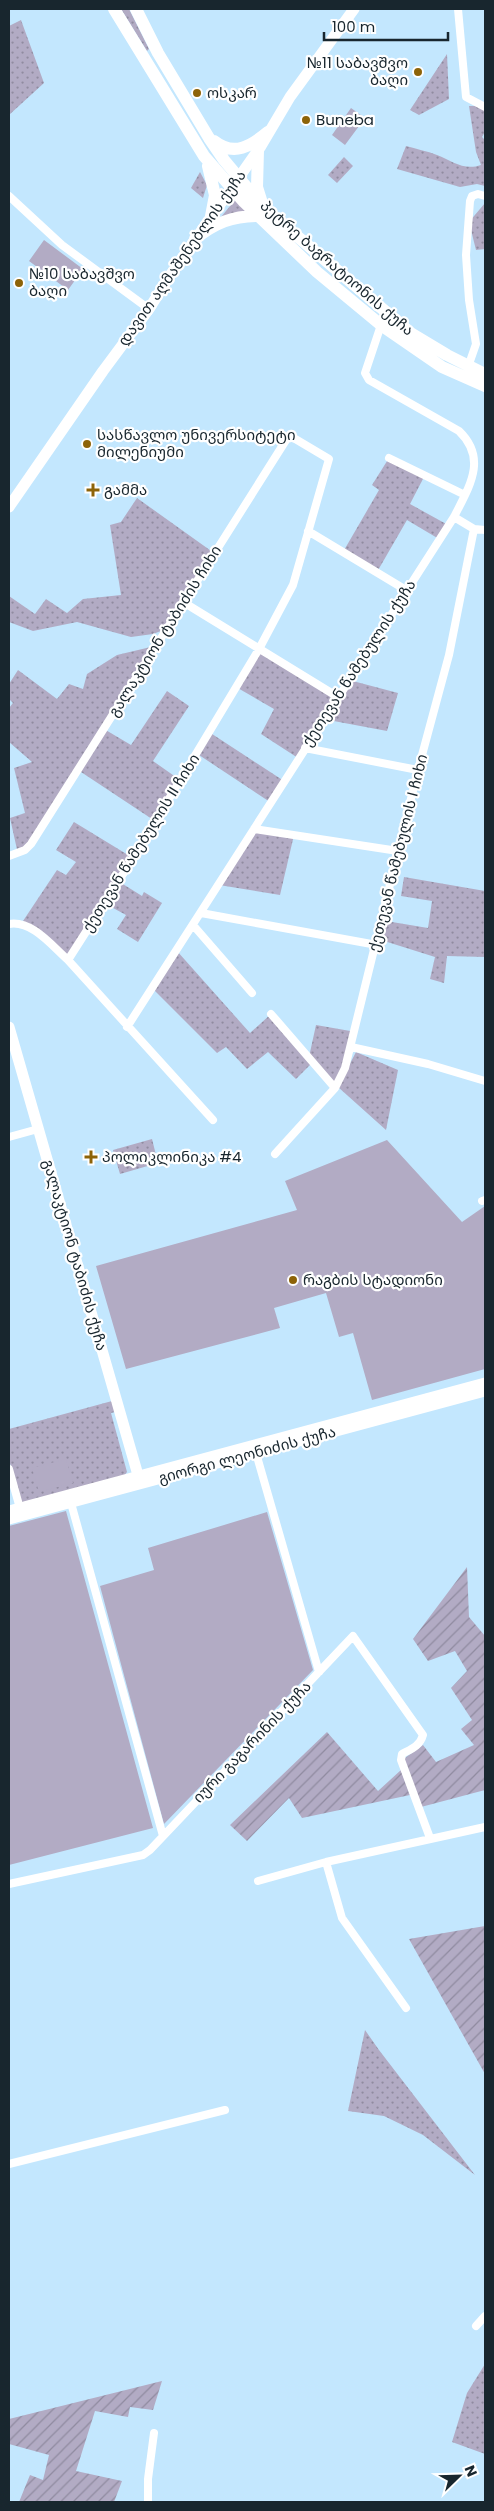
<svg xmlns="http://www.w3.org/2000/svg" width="494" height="2511" font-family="Poppins,'Noto Sans Georgian',sans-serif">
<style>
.grass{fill:url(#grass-dots)}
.garden{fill:url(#garden-furrows)}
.pitch{fill:#b2abc4}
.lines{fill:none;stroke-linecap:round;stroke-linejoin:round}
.street{stroke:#fff;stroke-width:8}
.secondary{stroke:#fff;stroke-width:11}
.primary{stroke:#fff;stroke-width:12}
.poi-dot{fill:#8d6308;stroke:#fff;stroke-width:2}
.labels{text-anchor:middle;stroke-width:4.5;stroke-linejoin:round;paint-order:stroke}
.poi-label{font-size:15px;fill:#18262e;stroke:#fff;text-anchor:start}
.street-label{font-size:15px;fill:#18262e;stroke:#fff}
</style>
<defs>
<pattern id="grass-dots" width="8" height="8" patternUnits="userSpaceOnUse" patternTransform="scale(1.25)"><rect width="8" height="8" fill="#b2abc4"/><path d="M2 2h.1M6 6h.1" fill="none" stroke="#908ba0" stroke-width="1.8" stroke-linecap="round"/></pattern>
<pattern id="garden-furrows" width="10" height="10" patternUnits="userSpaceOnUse" patternTransform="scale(1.25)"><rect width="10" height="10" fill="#b2abc4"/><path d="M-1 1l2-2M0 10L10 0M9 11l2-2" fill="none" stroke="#908ba0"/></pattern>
</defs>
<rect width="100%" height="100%" fill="#c3e7fe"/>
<path class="grass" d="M 121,9 L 129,9 L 149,49 L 147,51 Z
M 21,20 L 44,83 L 9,115 L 9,26 Z
M 447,54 L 449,99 L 419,115 L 410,110 Z
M 469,106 L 478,106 L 485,110 L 485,132 L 482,137 L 485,140 L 485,186 L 477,184 L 460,187 L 397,169 L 406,146 C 416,149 427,151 437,155 C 452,161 464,171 481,165 L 476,152 Z
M 344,157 L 353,166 L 337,183 L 328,175 Z
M 200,172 L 207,185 L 203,198 L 191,188 Z
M 235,200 L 251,214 L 221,217 Z
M 485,203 L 485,249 L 476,250 L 469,222 Z
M 389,458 L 425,475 L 410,504 L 448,525 L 439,539 L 407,520 L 377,572 L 343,552 L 379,490 L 372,485 Z
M 137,498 L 214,553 L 166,629 L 153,634 L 131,637 L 77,622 L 33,631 L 9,622 L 9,596 L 35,614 L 46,599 L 67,613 L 83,599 L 121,595 L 110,525 L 121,522 Z
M 155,646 L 104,729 L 131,745 L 167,691 L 189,706 L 153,761 L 180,780 L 155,821 L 78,770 L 31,844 L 18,854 L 10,818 L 25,813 L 14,768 L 32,762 L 9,742 L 9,708 L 13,703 L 9,699 L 9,684 L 18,670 L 57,699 L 69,684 L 83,689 L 87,674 L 117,655 Z
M 259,649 L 338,696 L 349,680 L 398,693 L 387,731 L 323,719 L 298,758 L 261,734 L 274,709 L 236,687 Z
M 209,732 L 284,781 L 270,802 L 196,753 Z
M 74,822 L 133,858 L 118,881 L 142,896 L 144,892 L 162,903 L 138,942 L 117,929 L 126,915 L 104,903 L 68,960 L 21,924 L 57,870 L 66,875 L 76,862 L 56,850 Z
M 254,829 L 294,835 L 280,895 L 219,885 Z
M 404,877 L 485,891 L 485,957 L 447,956 L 444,983 L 430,979 L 435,957 L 381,940 L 386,921 L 428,928 L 432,901 L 401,896 Z
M 177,951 L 250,1033 L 271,1014 L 309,1057 L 316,1025 L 356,1032 L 335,1088 L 312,1063 L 296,1079 L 268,1052 L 247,1069 L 226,1047 L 217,1053 L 152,988 Z
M 356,1052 L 398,1070 L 386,1130 L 338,1087 Z
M 152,1139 L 158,1163 L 120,1174 L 113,1150 Z
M 112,1401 L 115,1412 L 111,1413 L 127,1472 L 124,1476 L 22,1504 L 9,1460 L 9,1429 Z
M 365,2030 L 379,2050 L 475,2175 L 423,2135 L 384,2116 L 348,2111 Z
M 485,2364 L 485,2454 L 452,2442 L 467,2393 Z"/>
<path class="garden" d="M 467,1567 L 469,1617 L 485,1636 L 485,1790 L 421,1807 L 403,1764 L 405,1758 L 423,1745 L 436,1762 L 474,1745 L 461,1729 L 472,1720 L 451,1688 L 467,1671 L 455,1651 L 428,1661 L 413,1639 Z
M 327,1732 L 378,1791 L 401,1770 L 410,1795 L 302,1818 L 289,1798 L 247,1841 L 230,1825 Z
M 485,1926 L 485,2074 L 409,1939 Z
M 162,2381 L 153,2410 L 130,2407 L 128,2417 L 95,2411 L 76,2471 L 122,2481 L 114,2502 L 19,2502 L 30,2475 L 43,2480 L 49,2455 L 9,2444 L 9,2419 Z"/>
<path class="pitch" d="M 351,108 L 365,118 L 345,145 L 332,135 Z
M 44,240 L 83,269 L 68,290 L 29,261 Z
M 387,1140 L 462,1222 L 485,1206 L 485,1369 L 372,1400 L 353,1333 L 339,1337 L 326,1293 L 274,1308 L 280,1328 L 126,1369 L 96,1266 L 297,1210 L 285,1181 Z
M 66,1459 L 73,1483 L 39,1492 L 32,1468 Z
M 66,1511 L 153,1828 L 9,1865 L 9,1526 Z
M 267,1512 L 313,1670 L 164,1824 L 100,1586 L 154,1570 L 148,1548 Z"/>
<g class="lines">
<path class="street" d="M 458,9 L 466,97 L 485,107
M 9,196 L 62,245 L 149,309
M 468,367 L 476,344 L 469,300 L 466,255 L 470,201 L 472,196 L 478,194 L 485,196
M 389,458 L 465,495
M 454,517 L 474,529
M 308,531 L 406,590
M 183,602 L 338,697
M 305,748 L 418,770
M 254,829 L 398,851
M 9,856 L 25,850 L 31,844 L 288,437 L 292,437 L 329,459 L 293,585 L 259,649 L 137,852 L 68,960 L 213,1120
M 201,913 L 377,945
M 9,924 C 32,920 52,946 68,960
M 193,925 L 252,993
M 271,1014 L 335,1088
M 127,1027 L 454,517 C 469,487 488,459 459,431 L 369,380 L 365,373 L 381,325
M 351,1047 L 428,1064 L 485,1081
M 9,1137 L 38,1129
M 275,1154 L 335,1088 L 345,1068 L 418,770 L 449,655 L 474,529 L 485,530
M 482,1201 L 485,1200
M 256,1453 L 319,1672
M 9,1469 L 21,1512
M 71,1503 L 163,1836
M 326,1862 L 342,1918 L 406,2008
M 258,1881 L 326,1862 L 485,1827
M 9,1884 L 143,1855 L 150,1850 L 353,1636 L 423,1735 C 420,1746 411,1749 402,1754 L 401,1760 L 430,1838
M 9,2164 L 225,2110
M 476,2326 L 485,2316
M 148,2502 L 148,2479 L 154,2433"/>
<path class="secondary" d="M 9,507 L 103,371 L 149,309 L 169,277 L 261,146 L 290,97 L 354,9
M 9,1027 L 140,1482
M 9,1511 L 485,1383
M 9,1519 L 485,1391"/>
<path class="primary" d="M 114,9 L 204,156 L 244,202 L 317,272 L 381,325 L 442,367 L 485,386
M 136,9 L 158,53 L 209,138 L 224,160 L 264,208 L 412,334 L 447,355 L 485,374
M 214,141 C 234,157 251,146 268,132
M 258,150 L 257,187 L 262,203
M 208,166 L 215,195 L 211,216
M 195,239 C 215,223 232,216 258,216"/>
</g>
<g class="poi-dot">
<circle cx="418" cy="72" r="5"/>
<circle cx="197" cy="93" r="5"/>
<circle cx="306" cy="120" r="5"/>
<circle cx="19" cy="283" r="5"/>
<circle cx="87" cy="444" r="5"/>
<path d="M90.5 482.5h5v5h5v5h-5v5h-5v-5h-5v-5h5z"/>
<path d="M88.5 1149.5h5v5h5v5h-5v5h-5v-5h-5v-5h5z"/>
<circle cx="293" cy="1280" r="5"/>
</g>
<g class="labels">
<g class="poi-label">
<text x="408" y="68" text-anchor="end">№11 საბავშვო<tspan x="408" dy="17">ბაღი</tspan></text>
<text x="207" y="98">ოსკარ</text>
<text x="316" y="125">Buneba</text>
<text x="29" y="279">№10 საბავშვო<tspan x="29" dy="17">ბაღი</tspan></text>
<text x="97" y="440">სასწავლო უნივერსიტეტი<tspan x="97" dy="17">მილენიუმი</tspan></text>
<text x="104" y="495">გამმა</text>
<text x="102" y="1162">პოლიკლინიკა #4</text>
<text x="303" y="1285">რაგბის სტადიონი</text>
</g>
<g class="street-label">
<text transform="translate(182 258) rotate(-55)" y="5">დავით აღმაშენებლის ქუჩა</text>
<text transform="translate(337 268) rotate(41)" y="5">პეტრე ბაგრატიონის ქუჩა</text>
<text transform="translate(165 631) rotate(-58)" y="5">გალაკტიონ ტაბიძის ჩიხი</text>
<text transform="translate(359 663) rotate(-57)" y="5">ქეთევან წამებულის ქუჩა</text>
<text transform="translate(141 843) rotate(-58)" y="5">ქეთევან წამებულის II ჩიხი</text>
<text transform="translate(398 853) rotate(-76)" y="5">ქეთევან წამებულის I ჩიხი</text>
<text transform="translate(75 1255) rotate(74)" y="5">გალაკტიონ ტაბიძის ქუჩა</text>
<text transform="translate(247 1455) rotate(-15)" y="5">გიორგი ლეონიძის ქუჩა</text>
<text transform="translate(252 1742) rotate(-46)" y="5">იური გაგარინის ქუჩა</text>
</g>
</g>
<rect width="494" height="2511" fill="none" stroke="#18262e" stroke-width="20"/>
<g transform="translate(459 2476) rotate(67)" stroke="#ffffff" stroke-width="4" paint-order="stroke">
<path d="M0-4L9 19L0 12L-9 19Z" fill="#18262e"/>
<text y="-8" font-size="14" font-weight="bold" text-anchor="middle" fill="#18262e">N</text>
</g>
<path d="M324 32v8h124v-8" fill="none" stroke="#18262e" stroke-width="2.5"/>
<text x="332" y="32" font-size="15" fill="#18262e" stroke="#ffffff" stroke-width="4" paint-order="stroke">100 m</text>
</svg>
